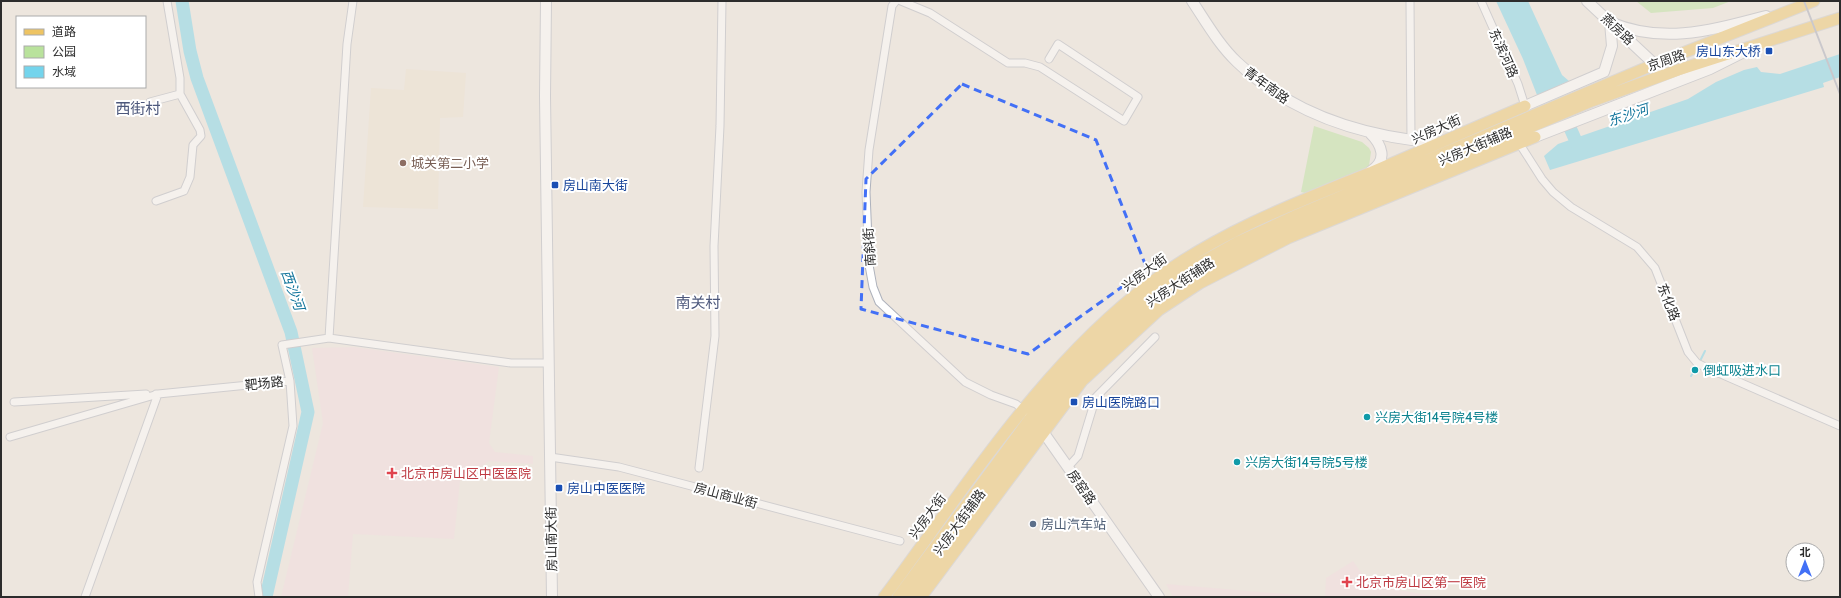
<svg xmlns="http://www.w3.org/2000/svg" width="1841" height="598" font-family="Cabin,'Noto Sans SC',sans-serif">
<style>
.education{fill:#eee2ce}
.medical{fill:#f3dcdf}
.green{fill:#b9e29c}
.water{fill:#74d4ec}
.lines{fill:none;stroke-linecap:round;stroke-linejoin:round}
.stream{stroke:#74d4ec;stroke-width:2}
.river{stroke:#74d4ec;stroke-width:13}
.street-casing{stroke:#aeb2bc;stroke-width:9}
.secondary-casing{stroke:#aeb2bc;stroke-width:12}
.primary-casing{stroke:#c8c8c8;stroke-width:13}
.street{stroke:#fff;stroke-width:7}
.secondary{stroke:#fff;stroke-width:10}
.primary{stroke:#eec463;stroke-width:11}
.rail{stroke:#a1a5b5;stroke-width:2}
.marked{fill:none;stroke:#4270f6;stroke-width:3;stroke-dasharray:8 5;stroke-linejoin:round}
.transit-dot{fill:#1a4fb4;stroke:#fff;stroke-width:1.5}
.education-dot{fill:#8d6e63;stroke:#fff;stroke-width:1.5}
.culture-dot{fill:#0f9aa8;stroke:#fff;stroke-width:1.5}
.health-dot{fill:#e0444e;stroke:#fff;stroke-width:1.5}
.service-dot{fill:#5c6f8a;stroke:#fff;stroke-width:1.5}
.labels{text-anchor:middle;stroke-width:4;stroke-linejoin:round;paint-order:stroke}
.street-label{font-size:13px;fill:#2c2c2c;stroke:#fff}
.transit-label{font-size:13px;fill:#164399;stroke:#fff;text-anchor:start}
.education-label{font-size:13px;fill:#785e54;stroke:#fff;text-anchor:start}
.culture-label{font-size:13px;fill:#0d838f;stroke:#fff;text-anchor:start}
.health-label{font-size:13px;fill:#be3a42;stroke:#fff;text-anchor:start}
.service-label{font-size:13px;fill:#4e5e75;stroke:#fff;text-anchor:start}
.water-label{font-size:14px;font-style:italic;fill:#11749b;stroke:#fff}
.quarter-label{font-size:15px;fill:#4d587c;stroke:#fff}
</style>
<rect width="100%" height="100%" fill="#ede6de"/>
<path class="education" d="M 406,69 L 466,73 L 463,117 L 440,118 L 438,209 L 363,207 L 371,88 L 404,90 Z"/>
<path class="medical" d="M 354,347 L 499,367 L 489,443 L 495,452 L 533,456 L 533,464 L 489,461 L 460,481 L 454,539 L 353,534 L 348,597 L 281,597 L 323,423 L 312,348 Z
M 1353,561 L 1370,585 L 1439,597 L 1325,597 L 1326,578 Z
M 1166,584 L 1321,597 L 1173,597 Z"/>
<path class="green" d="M 1636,1 L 1731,1 L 1713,8 L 1651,13 Z
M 1314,126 L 1362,142 L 1369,148 L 1371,152 L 1369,166 L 1365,170 L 1305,193 L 1301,192 Z"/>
<path class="water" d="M 1496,1 L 1528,1 L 1562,75 L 1569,81 L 1537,95 L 1523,59 Z
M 1840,54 L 1840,77 L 1823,83 L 1824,87 L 1550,170 L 1544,156 L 1558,144 L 1688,99 L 1716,82 L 1744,70 L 1757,67 L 1761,72 L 1780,74 Z"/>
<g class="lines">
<path class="stream" d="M 1701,359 L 1705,351
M 1691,376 L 1696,368"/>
<path class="river" d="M 182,1 L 190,51 L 197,78 L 291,332 L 308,412 L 266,597
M 1545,72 L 1579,148 L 1586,145"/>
<g class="street-casing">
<path id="street" d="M 896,1 L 892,6 L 869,150 L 866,192 L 869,265 L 873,287 L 879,302 L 965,382 L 991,395 L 1016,404 L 1026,412
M 901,1 L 930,13 L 1008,63 L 1025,63 L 1040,67 L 1124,121 L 1138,97 L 1058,44 L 1049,59
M 1410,1 L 1411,140
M 1481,1 L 1518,84 L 1525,106
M 150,102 L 180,94 L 180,78 L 167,1
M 1519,143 L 1542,179 L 1553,192 L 1571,207 L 1637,247 L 1655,268 L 1688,352 L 1697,363 L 1707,368 L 1840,426
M 156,201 L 184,191 L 190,177 L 193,145 L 201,136 L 200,130 L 180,94
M 329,338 L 347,44 L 353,1
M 14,402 L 146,394
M 10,437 L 158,394 L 290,381 L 282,345 L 329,338 L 511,363 L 549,363
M 550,457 L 619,467 L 900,541
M 1068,467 L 1078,456 L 1096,397 L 1155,337
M 699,468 L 715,336 L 714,246 L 720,126 L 722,1
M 85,597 L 158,394 L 156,394
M 259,597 L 257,582 L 293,426 L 290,381"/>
</g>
<g class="secondary-casing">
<path id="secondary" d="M 546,1 L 545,96 L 552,597
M 1192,1 C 1206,22 1219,45 1237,62 C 1292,115 1365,137 1439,143
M 1587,1 L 1665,74
M 1610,22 C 1664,45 1712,30 1766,16
M 1525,106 L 1604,72 L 1612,46 L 1610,22
M 1370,133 C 1382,145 1388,160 1371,171
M 1535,137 L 1710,69 L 1742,53
M 1039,426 L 1159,597"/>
</g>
<g class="primary-casing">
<path id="primary" d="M 884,597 C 967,486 1041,365 1153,281 C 1219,232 1297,202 1372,172 C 1423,150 1474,128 1525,106
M 898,597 L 1032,416 L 1068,371 L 1113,328 L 1148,297 L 1191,268 L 1238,242 L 1297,215 L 1655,64 L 1814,1
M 909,597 C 937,559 965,520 994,482 C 1041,418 1088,356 1151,306 C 1178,284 1210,267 1241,250 L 1592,101 L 1678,70 L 1840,18
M 921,597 L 1082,381 L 1159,310 L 1200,283 L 1288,238 L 1535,137"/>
</g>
<use href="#street" class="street"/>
<use href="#secondary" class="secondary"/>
<use href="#primary" class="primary"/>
<path class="rail" d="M 1804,1 L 1840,94"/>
</g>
<path d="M0 0H1841V598H0ZM 962,84 L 1096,140 L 1147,269 L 1028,354 L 861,309 L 866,179 Z" fill="#ede6de" fill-opacity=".55" fill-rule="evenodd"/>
<path class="marked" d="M 962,84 L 1096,140 L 1147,269 L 1028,354 L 861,309 L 866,179 Z"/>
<g class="transit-dot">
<rect x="1765" y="47" width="8" height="8" rx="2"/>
<rect x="551" y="181" width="8" height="8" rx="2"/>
<rect x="1070" y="398" width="8" height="8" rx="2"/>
<rect x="555" y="484" width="8" height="8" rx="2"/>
</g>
<circle class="education-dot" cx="403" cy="163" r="4"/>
<g class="culture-dot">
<circle cx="1695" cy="370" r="4"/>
<circle cx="1367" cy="417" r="4"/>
<circle cx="1237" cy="462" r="4"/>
</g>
<g class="health-dot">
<path d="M390 467h4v4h4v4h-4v4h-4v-4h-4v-4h4z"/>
<path d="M1345 576h4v4h4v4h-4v4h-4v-4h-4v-4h4z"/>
</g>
<circle class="service-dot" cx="1033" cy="524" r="4"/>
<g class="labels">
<g class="street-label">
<text transform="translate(1618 29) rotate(43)" y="5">燕房路</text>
<text transform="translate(1504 53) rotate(66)" y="5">东滨河路</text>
<text transform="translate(1666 60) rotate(-19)" y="5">京周路</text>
<text transform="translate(1267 85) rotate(36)" y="5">青年南路</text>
<text transform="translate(1436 129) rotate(-24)" y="5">兴房大街</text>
<text transform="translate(1475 146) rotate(-23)" y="5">兴房大街辅路</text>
<text transform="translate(869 247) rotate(-94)" y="5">南斜街</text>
<text transform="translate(1144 272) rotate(-37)" y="5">兴房大街</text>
<text transform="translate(1180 282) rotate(-33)" y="5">兴房大街辅路</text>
<text transform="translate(1669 302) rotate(69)" y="5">东化路</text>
<text transform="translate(264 383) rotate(-6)" y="5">靶场路</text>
<text transform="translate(1082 487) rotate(55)" y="5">房窑路</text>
<text transform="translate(726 495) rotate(15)" y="5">房山商业街</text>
<text transform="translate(927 516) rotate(-54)" y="5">兴房大街</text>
<text transform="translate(959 522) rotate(-54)" y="5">兴房大街辅路</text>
<text transform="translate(551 539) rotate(-91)" y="5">房山南大街</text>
</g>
<g class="transit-label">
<text x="1761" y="56" text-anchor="end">房山东大桥</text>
<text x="563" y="190">房山南大街</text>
<text x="1082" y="407">房山医院路口</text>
<text x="567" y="493">房山中医医院</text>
</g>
<g class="education-label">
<text x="411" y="168">城关第二小学</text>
</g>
<g class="culture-label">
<text x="1703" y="375">倒虹吸进水口</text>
<text x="1375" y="422">兴房大街14号院4号楼</text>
<text x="1245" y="467">兴房大街14号院5号楼</text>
</g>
<g class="health-label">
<text x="401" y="478">北京市房山区中医医院</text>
<text x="1356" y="587">北京市房山区第一医院</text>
</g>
<g class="service-label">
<text x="1041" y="529">房山汽车站</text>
</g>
<g class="water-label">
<text transform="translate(1628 115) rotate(-18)" y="5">东沙河</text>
<text transform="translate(293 290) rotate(70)" y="5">西沙河</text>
</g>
<g class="quarter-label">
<text x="138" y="114">西街村</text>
<text x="698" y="308">南关村</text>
</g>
</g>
<rect width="1841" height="598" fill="none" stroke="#2c2c2c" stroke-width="4"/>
<rect x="16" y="16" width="130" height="72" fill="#ffffff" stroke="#ababab"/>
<rect x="24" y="29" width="20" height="6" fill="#eec463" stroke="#ababab"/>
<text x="52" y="36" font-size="12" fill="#2c2c2c">道路</text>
<rect x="24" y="46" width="20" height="12" fill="#b9e29c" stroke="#ababab"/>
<text x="52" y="56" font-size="12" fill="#2c2c2c">公园</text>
<rect x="24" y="66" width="20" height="12" fill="#74d4ec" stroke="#ababab"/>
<text x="52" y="76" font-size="12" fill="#2c2c2c">水域</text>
<g transform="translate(1805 562)"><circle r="19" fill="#ffffff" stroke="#ababab"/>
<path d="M0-3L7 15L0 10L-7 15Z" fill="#4270f6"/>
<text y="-6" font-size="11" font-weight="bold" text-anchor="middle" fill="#2c2c2c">北</text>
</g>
</svg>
